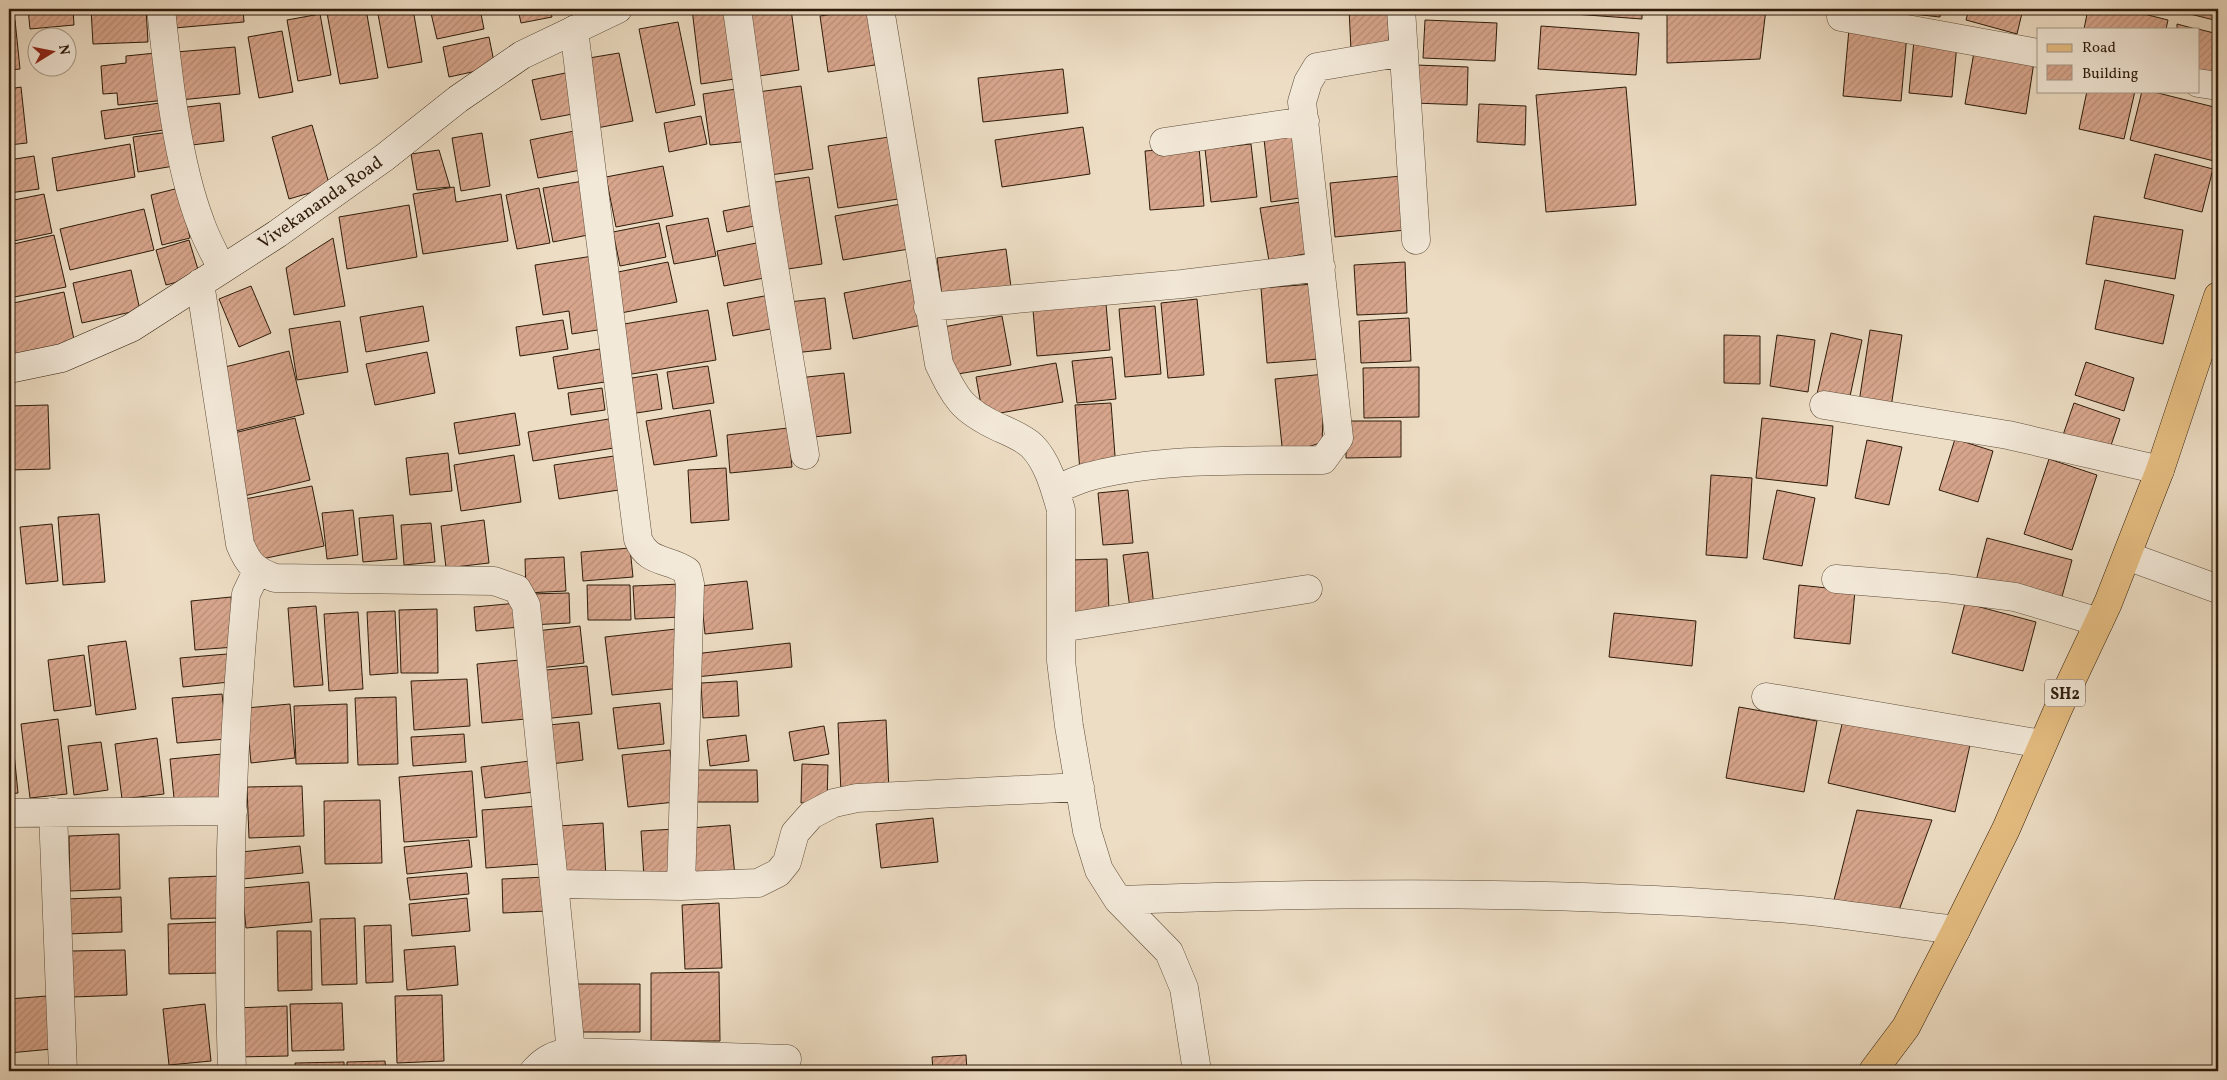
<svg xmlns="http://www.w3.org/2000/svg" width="2227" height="1080" font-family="Vollkorn,serif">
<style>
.building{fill:url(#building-hatch);stroke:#2d1b0a}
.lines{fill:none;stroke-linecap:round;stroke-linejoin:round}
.street-casing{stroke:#5d4c38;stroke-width:29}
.secondary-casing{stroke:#2d1b0a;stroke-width:29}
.primary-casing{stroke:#2d1b0a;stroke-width:29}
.street{stroke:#f3e9d9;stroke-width:28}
.secondary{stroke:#f3e9d9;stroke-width:28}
.primary{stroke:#e6be82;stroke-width:28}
.labels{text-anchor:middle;stroke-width:5;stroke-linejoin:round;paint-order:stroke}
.shield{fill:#f3e9d9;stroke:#685948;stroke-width:1}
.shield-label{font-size:16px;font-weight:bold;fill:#2d1b0a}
.street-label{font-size:18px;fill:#2d1b0a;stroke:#f3e9d9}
</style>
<defs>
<pattern id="building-hatch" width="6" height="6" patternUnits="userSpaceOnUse" patternTransform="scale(1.25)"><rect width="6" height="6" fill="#d8a68d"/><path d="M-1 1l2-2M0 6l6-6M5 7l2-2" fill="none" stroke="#ba8e78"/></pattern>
</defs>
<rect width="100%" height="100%" fill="#edddc4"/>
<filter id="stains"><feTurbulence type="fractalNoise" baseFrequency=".004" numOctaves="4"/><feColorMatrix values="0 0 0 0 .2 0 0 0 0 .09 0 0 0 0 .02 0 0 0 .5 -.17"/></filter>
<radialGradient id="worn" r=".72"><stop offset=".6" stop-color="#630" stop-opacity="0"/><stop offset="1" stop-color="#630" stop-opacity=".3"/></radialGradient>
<path class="building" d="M 28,9 L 73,9 L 74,25 L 30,29 Z
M 91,9 L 146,9 L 148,42 L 93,44 Z
M 172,9 L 243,9 L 244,22 L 174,28 Z
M 350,9 L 366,9 L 378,78 L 340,84 L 327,13 Z
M 377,9 L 413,9 L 422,62 L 388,68 Z
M 430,9 L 480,9 L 484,29 L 437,39 Z
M 518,9 L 550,9 L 552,17 L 521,23 Z
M 692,9 L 732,9 L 741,78 L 701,84 Z
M 750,9 L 791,9 L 799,70 L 759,76 Z
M 867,9 L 875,65 L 828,72 L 820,16 Z
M 1349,9 L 1388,9 L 1389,48 L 1351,50 Z
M 1546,9 L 1642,9 L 1642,19 L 1546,12 Z
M 1667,9 L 1766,9 L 1760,59 L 1667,63 Z
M 1867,9 L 1941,9 L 1940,17 Z
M 1969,9 L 2023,9 L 2017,34 L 1966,20 Z
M 2088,9 L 2124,9 L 2168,20 L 2166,29 L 2084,29 Z
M 2183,9 L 2218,9 L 2218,21 L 2182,12 Z
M 320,14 L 331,75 L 298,81 L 287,20 Z
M 15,20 L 20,69 L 9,70 L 9,21 Z
M 1425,20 L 1497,23 L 1495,61 L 1423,58 Z
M 678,22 L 695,105 L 656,113 L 639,29 Z
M 2177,24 L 2196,29 L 2177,29 Z
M 1541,26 L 1639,33 L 1636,75 L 1538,69 Z
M 1849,29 L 1907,34 L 1901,101 L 1843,96 Z
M 2198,29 L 2218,34 L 2218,77 L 2198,73 Z
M 282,31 L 293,92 L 259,98 L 248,37 Z
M 489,37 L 495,67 L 449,77 L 443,47 Z
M 1914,40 L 1957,44 L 1952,97 L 1909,93 Z
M 235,47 L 240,94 L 180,100 L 176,52 Z
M 1974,52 L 2034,62 L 2026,114 L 1965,104 Z
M 156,53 L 166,100 L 118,105 L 117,93 L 103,94 L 101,66 L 126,63 L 126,56 Z
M 619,53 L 633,121 L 597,128 L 583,59 Z
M 1416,65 L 1468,67 L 1467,105 L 1414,103 Z
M 1063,69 L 1068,113 L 983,122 L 978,78 Z
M 570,72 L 578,113 L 541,120 L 532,80 Z
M 801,86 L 813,169 L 770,175 L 758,92 Z
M 21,87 L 27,143 L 9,145 L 9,89 Z
M 1626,87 L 1636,205 L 1546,212 L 1536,95 Z
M 743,88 L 750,141 L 710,145 L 703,94 Z
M 2087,91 L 2135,91 L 2124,139 L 2079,129 Z
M 2142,91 L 2150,91 L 2218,108 L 2218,162 L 2130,140 Z
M 160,103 L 164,130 L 105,139 L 101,111 Z
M 220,103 L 224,141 L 184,146 L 179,108 Z
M 1479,104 L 1526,106 L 1525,145 L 1477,142 Z
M 701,116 L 707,144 L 669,152 L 664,123 Z
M 312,125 L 330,187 L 289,199 L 272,137 Z
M 1083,127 L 1090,174 L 1002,187 L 995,140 Z
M 574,131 L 581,170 L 538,178 L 530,140 Z
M 169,132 L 174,166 L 138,172 L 133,137 Z
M 482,133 L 490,186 L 461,191 L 452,138 Z
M 1299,135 L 1307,197 L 1271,202 L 1264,139 Z
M 896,136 L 905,198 L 838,208 L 828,146 Z
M 130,144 L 135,177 L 57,191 L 52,158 Z
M 1251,144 L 1257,197 L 1211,202 L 1205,149 Z
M 1199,147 L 1204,206 L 1150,210 L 1145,151 Z
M 439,150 L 450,187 L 417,190 L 411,154 Z
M 2155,154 L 2213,169 L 2202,212 L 2144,198 Z
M 34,156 L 39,189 L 9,193 L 9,160 Z
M 663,166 L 673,216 L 616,227 L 606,177 Z
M 1401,176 L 1406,230 L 1335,237 L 1330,183 Z
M 809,177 L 822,264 L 781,270 L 769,183 Z
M 583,181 L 593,234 L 553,242 L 543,188 Z
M 454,187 L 456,202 L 501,194 L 508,241 L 423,254 L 413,194 Z
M 179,188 L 190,238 L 162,245 L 151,195 Z
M 539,188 L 550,243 L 517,249 L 506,195 Z
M 44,194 L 52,233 L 9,242 L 9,201 Z
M 1301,202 L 1309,253 L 1269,261 L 1260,208 Z
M 759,204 L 763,224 L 727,232 L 723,211 Z
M 901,204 L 909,249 L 843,260 L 835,216 Z
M 409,205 L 417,257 L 347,269 L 339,217 Z
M 144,209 L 154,250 L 70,270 L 60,229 Z
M 2094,216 L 2183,230 L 2175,279 L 2086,264 Z
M 708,218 L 716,256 L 674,264 L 666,226 Z
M 659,223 L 666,257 L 620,266 L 613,232 Z
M 54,235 L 66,287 L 9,298 L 9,245 Z
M 333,238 L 345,306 L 294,315 L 286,268 Z
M 189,240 L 200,276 L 166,285 L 156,250 Z
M 766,241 L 774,276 L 724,286 L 717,251 Z
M 1006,249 L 1011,287 L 942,296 L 937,258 Z
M 593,256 L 604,329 L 572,334 L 569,311 L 543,315 L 535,265 Z
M 668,262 L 677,302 L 621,313 L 613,273 Z
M 1405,262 L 1407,313 L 1357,315 L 1354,265 Z
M 131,270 L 140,310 L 82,323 L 73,283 Z
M 918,279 L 927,324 L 853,339 L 844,293 Z
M 2105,280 L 2174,295 L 2163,344 L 2095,329 Z
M 1314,284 L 1320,359 L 1267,363 L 1261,288 Z
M 251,286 L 271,333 L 239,347 L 219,299 Z
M 64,292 L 76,349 L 9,363 L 9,304 Z
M 775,294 L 781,327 L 733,336 L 727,303 Z
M 825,298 L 831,349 L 794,353 L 789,302 Z
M 1197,299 L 1204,375 L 1168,378 L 1161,303 Z
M 1106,304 L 1110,350 L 1037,356 L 1033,310 Z
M 423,306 L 429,341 L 366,352 L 360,317 Z
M 1155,306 L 1161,374 L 1125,377 L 1119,309 Z
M 708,310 L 716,360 L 626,375 L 618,325 Z
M 1002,316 L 1011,365 L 946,376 L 938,328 Z
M 1409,318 L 1411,361 L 1361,363 L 1359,321 Z
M 563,320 L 568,349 L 520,356 L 516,327 Z
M 340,321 L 348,372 L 297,380 L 289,329 Z
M 1870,330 L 1902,335 L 1890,414 L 1858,409 Z
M 1831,333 L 1862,340 L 1849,401 L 1817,394 Z
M 1724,335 L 1760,336 L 1760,384 L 1724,383 Z
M 1777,335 L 1815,340 L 1808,392 L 1770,386 Z
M 600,349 L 605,382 L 558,389 L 553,357 Z
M 289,351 L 304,414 L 232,432 L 217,369 Z
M 427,352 L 435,393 L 375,405 L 366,364 Z
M 1112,357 L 1116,399 L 1077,403 L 1072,361 Z
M 2086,362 L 2134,378 L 2124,411 L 2075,395 Z
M 1056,363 L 1063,402 L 983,416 L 976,377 Z
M 708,366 L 714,403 L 673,409 L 667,372 Z
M 1419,367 L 1419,417 L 1364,418 L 1363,368 Z
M 844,373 L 851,433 L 804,438 L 798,378 Z
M 657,374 L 662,409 L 624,415 L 619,380 Z
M 1325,374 L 1322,442 L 1283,456 L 1275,379 Z
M 602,388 L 605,410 L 571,415 L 568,393 Z
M 1111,403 L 1116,469 L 1080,472 L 1075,405 Z
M 2074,403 L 2120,419 L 2108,454 L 2062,438 Z
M 48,405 L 50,469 L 9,470 L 9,406 Z
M 710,410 L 717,456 L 654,465 L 646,421 Z
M 515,413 L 520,445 L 459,454 L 454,423 Z
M 295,418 L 310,480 L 244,496 L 230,434 Z
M 615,418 L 620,447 L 533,461 L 528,432 Z
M 1762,418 L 1833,426 L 1827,486 L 1756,478 Z
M 1346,421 L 1401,421 L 1401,457 L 1346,458 Z
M 788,428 L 792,467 L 730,473 L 727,435 Z
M 1955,439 L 1993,451 L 1978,502 L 1939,490 Z
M 1867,440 L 1902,447 L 1889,505 L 1855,498 Z
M 448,453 L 452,491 L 410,495 L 406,458 Z
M 514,455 L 521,502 L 461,511 L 454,465 Z
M 614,456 L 619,490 L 559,499 L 554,465 Z
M 2049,459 L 2097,475 L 2072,550 L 2024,534 Z
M 726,468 L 729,520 L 691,523 L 688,470 Z
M 1711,475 L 1752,478 L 1747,558 L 1706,555 Z
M 312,486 L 324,546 L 257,560 L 245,499 Z
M 1128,490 L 1133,543 L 1103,545 L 1098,493 Z
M 1777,490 L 1815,498 L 1802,566 L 1763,559 Z
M 353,510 L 358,555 L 327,559 L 322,513 Z
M 99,514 L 105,582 L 63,585 L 58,517 Z
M 393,515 L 397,559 L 363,562 L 359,518 Z
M 484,520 L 489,563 L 446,568 L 441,526 Z
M 431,523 L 435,562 L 404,565 L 401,525 Z
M 52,524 L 58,581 L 26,584 L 20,527 Z
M 1987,538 L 2072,560 L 2060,604 L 1976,581 Z
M 630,548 L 633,577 L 583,581 L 581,552 Z
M 1148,552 L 1154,607 L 1130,609 L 1123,555 Z
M 564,557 L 566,591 L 526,593 L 525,559 Z
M 1107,559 L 1109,611 L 1073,613 L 1070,560 Z
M 747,581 L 753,629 L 705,634 L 700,586 Z
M 681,584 L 683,617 L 635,619 L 633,586 Z
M 587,585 L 630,585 L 631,620 L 588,620 Z
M 1799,585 L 1855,591 L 1850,644 L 1794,638 Z
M 569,593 L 570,623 L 530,625 L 529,594 Z
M 231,597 L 235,647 L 195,650 L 191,601 Z
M 518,603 L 520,627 L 476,631 L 474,607 Z
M 1965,603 L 2036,622 L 2023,671 L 1952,653 Z
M 316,606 L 323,685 L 294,687 L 288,608 Z
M 437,609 L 438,673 L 401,673 L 399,610 Z
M 395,611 L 398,673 L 370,675 L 367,612 Z
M 358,612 L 363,689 L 329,691 L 324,614 Z
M 1614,613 L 1696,621 L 1692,666 L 1609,657 Z
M 580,626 L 584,663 L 540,668 L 536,631 Z
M 676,629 L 682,688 L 612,695 L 605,637 Z
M 126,641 L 136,709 L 96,715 L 88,646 Z
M 790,643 L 792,667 L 696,677 L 694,654 Z
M 227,654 L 229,682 L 183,687 L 180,658 Z
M 84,655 L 91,706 L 54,711 L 48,660 Z
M 520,660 L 526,719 L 482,723 L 477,664 Z
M 587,666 L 592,714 L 542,719 L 536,671 Z
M 467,679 L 470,726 L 414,730 L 411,681 Z
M 737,681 L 739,716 L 703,718 L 701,683 Z
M 222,694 L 227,739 L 177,743 L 172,698 Z
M 396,697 L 398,764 L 358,765 L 355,698 Z
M 660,703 L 664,744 L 618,749 L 613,708 Z
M 290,704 L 295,758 L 251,763 L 246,708 Z
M 347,704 L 348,763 L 296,764 L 294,706 Z
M 1739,707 L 1817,721 L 1804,792 L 1726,778 Z
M 1844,716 L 1970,745 L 1955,812 L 1828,783 Z
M 58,719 L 67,794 L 30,798 L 21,724 Z
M 886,720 L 889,791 L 841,793 L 838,723 Z
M 579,722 L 583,760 L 543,765 L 539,726 Z
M 824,726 L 829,754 L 794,761 L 789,732 Z
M 9,733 L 12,733 L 18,793 L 9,794 Z
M 464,734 L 466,762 L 413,766 L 411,737 Z
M 746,735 L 749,761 L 710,766 L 707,740 Z
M 157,738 L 164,794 L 122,799 L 115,744 Z
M 101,742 L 108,790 L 74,795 L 68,746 Z
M 670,750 L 675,802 L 628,807 L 622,755 Z
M 222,754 L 226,803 L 175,808 L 170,759 Z
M 530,761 L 534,792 L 485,798 L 481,767 Z
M 802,764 L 828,765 L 827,803 L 801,803 Z
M 694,770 L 757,770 L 758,802 L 695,802 Z
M 472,771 L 477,837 L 404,842 L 399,777 Z
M 302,786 L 304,836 L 249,838 L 247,787 Z
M 380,800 L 382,863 L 325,864 L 324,801 Z
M 538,806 L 541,864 L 486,868 L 482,810 Z
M 1857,810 L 1932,820 L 1898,913 L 1833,904 Z
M 933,818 L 938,862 L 881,868 L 876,824 Z
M 603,823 L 606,878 L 562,880 L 558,826 Z
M 730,825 L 735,876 L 695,879 L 690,828 Z
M 675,829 L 677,876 L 644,878 L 641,831 Z
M 119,834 L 120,889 L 70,891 L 69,836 Z
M 469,840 L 472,867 L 407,874 L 404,847 Z
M 300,846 L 303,873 L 243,879 L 241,852 Z
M 467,873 L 469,894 L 410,900 L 407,878 Z
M 221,876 L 222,918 L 171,919 L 169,878 Z
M 547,877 L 548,911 L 503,913 L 502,879 Z
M 309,882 L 312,922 L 246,928 L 242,888 Z
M 121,897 L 122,932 L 66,934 L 65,899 Z
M 467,898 L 470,931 L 412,936 L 409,904 Z
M 719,903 L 722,968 L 685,969 L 682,905 Z
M 355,918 L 357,984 L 322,985 L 320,919 Z
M 219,922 L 221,973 L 169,974 L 168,924 Z
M 391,925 L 393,982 L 366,983 L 364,926 Z
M 277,931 L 311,931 L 312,990 L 278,991 Z
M 455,946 L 458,985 L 407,990 L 404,950 Z
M 125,950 L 127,995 L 72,997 L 71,951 Z
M 719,972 L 720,1041 L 651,1041 L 651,973 Z
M 570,984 L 640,984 L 640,1032 L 570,1032 Z
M 442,995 L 444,1061 L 397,1063 L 395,996 Z
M 47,996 L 52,1049 L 9,1053 L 9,999 Z
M 342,1003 L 344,1050 L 292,1051 L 290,1004 Z
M 205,1004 L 211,1061 L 169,1065 L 163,1009 Z
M 287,1006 L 288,1056 L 235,1057 L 234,1008 Z
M 966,1055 L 967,1071 L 933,1071 L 932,1057 Z
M 385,1061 L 386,1071 L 347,1071 L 347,1062 Z
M 344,1062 L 344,1071 L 296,1071 L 295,1063 Z
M 47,1067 L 47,1071 L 9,1071 Z
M 438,1068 L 438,1071 L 395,1071 L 395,1070 Z
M 211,1070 L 211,1071 L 170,1071 Z"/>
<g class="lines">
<g class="street-casing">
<path id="street" d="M 161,9 C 168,75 177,162 201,224 C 206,239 215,254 222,269
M 737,9 L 765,211 L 805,455
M 880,9 L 939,364 C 956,399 962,410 998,427 C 1009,432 1024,438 1032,446 C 1048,462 1055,489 1061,510 L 1061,661 L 1069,726 L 1087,831 L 1099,870 L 1118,900 L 1169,952 L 1184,988 L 1197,1071
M 1401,9 L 1416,240
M 1841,17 L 2038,53
M 574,30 L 638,539 C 648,564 668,558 687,571 L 690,584 L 681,886
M 2198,83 L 2218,86
M 1164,142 L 1305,121
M 200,283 L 240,544 C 248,564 255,571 275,578 L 494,581 L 517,589 L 526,605 L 571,1052
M 928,307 L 1182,284 L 1321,267
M 1824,405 L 2008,435 L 2160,470
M 1055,490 C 1067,485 1078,479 1091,476 C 1165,457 1247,461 1323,460 L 1339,438 L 1302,102 L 1308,82 L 1317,67 L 1404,52
M 2127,556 L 2218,589
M 1836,579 L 1945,588 L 2015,597 L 2099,622
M 1061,628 L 1308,589
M 1766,697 L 2042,744
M 53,812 L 63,1071
M 9,813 L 233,811
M 554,884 L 681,886 L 758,883 L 778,873 L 787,862 L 795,833 L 811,815 L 834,803 L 857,798 L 1080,787
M 1118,900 C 1346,892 1574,890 1801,910 C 1853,915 1905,924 1956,930
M 232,1071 C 227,913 231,752 246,594 L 257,571
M 534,1071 C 545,1059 555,1054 571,1052 L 787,1059"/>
</g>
<g class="secondary-casing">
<path id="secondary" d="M 9,369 L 62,358 L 131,328 L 277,234 L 385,157 L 458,99 L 522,55 L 618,9"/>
</g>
<g class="primary-casing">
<path id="primary" d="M 1873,1071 L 1906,1027 L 1956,930 L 2006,829 L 2059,707 L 2108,603 L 2160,470 L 2218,296"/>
</g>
<use href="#street" class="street"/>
<use href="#secondary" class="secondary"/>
<use href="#primary" class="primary"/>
</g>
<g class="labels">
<rect class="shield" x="2045" y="679.5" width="40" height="27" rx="4"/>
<g class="shield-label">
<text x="2065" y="699">SH2</text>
</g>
<g class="street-label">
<text transform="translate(320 202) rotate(-35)" y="6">Vivekananda Road</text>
</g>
</g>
<rect width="2227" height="1080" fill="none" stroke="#edddc4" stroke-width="30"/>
<rect x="10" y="10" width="2207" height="1060" fill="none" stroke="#2d1b0a" stroke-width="2.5"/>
<rect x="15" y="15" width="2197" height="1050" fill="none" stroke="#2d1b0a"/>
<rect x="2037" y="28" width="162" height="65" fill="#f3e9d9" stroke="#a49786"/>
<rect x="2047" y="44" width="25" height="8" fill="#e6be82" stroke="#a49786"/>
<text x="2082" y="52" font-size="15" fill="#2d1b0a">Road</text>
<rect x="2047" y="65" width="25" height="15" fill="url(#building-hatch)" stroke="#a49786"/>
<text x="2082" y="78" font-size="15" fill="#2d1b0a">Building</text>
<g transform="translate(52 52) rotate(80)"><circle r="24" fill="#f3e9d9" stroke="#a49786"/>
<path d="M0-4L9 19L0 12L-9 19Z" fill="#8f2418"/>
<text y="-8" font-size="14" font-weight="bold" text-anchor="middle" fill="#2d1b0a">N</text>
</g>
<rect width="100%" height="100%" filter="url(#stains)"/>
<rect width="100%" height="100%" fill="url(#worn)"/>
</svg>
